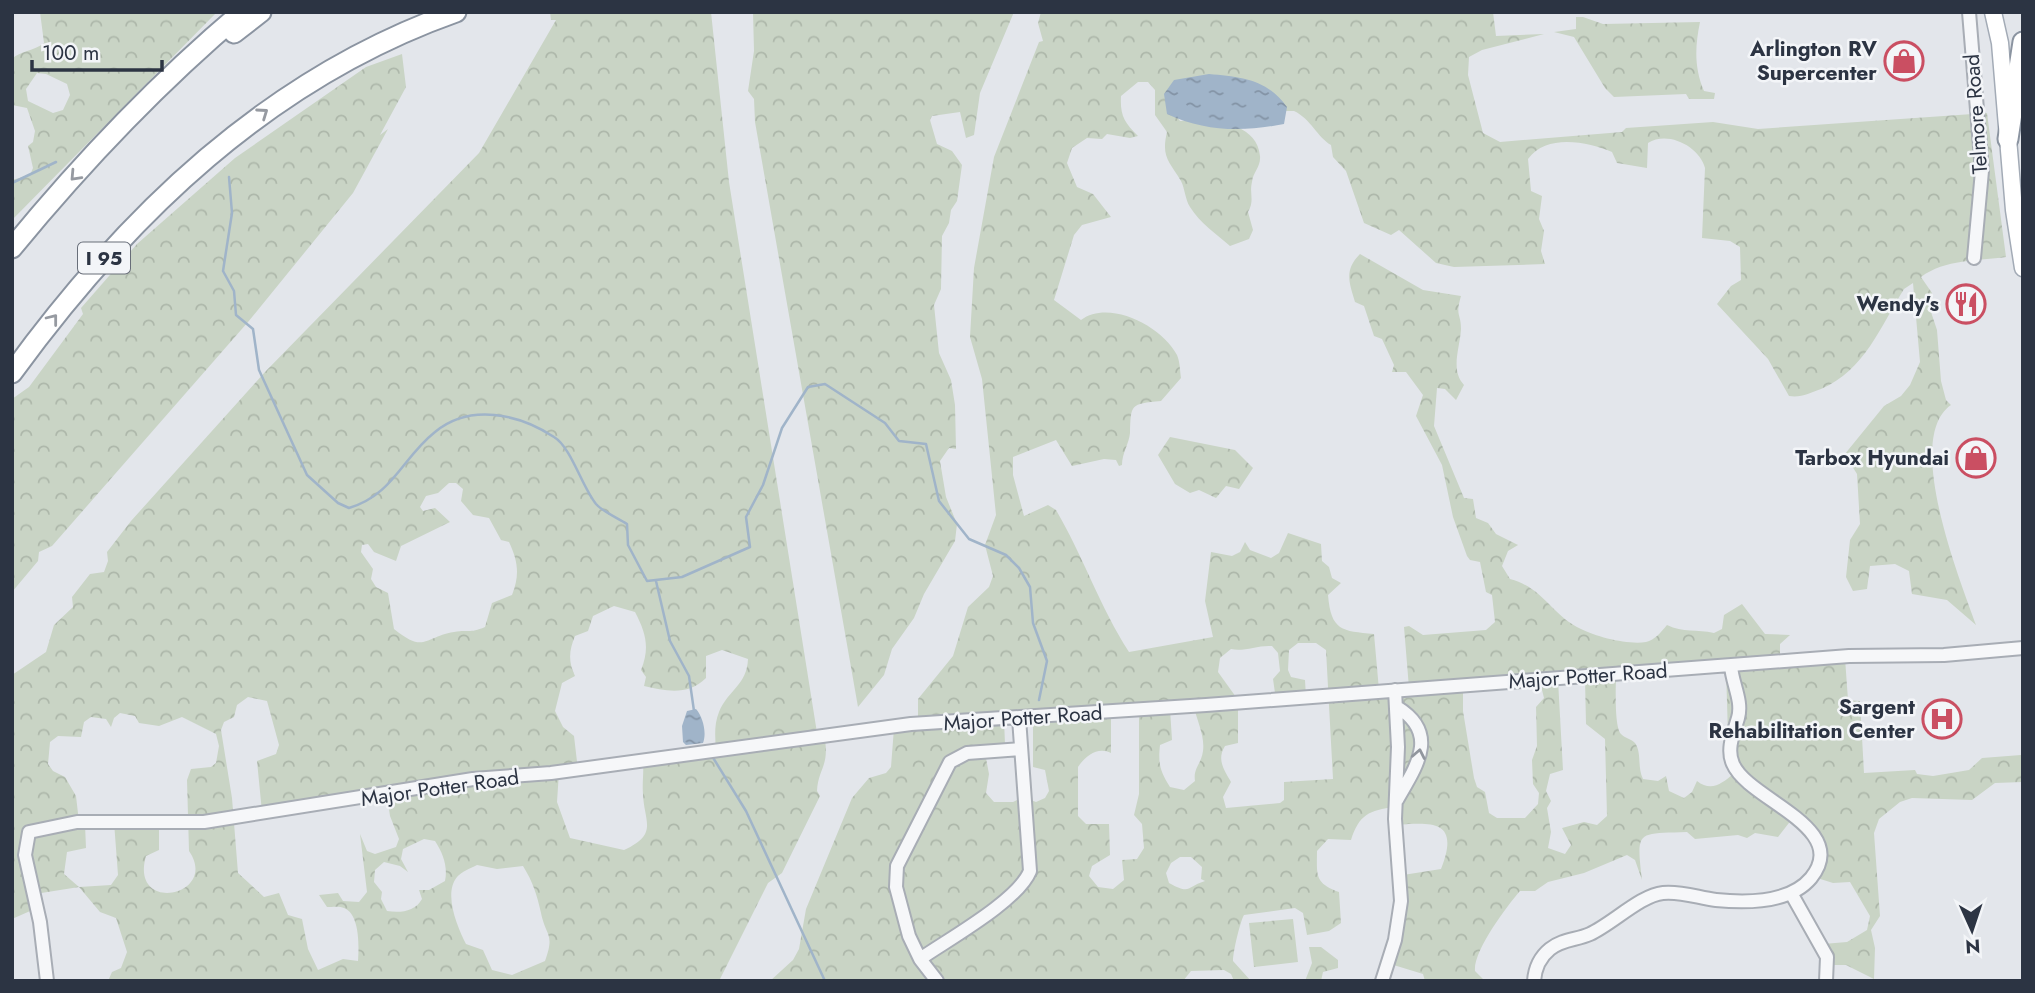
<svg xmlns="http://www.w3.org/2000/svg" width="2035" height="993" font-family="Jost,sans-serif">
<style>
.forest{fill:url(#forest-crowns);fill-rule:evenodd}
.water{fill:url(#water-ripples)}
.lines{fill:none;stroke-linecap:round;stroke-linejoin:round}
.stream{stroke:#a0b4c9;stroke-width:2.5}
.minor-casing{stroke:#a8adb5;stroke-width:16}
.major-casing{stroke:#a3abb6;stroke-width:19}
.highway-casing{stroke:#8b94a1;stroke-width:23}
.minor{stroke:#f6f7f9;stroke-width:12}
.major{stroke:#fff;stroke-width:16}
.highway{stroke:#fff;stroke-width:19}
.oneway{stroke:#969aa1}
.oneway2{stroke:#91969e}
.labels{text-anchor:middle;stroke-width:5;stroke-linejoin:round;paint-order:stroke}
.shield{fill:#f3f5f8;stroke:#686e79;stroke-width:2}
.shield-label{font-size:19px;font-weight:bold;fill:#2c3443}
.poi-label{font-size:21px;font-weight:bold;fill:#2c3443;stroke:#f3f5f8;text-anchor:end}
.street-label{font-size:21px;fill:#2c3443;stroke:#f3f5f8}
</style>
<defs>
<pattern id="forest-crowns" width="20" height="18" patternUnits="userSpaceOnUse" patternTransform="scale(1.75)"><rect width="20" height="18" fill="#c9d4c5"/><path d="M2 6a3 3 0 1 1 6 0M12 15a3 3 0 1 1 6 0" fill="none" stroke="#adb7aa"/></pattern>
<pattern id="water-ripples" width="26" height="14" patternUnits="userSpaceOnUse" patternTransform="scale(1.75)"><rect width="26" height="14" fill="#a0b4c9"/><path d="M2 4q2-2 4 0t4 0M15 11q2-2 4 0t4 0" fill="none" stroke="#8393a5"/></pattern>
</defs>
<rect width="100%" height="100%" fill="#e3e6eb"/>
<path class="forest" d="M 40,12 L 217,12 L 12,220 L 12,180 L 30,175 L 33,168 L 28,146 L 33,142 L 35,131 L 27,108 L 12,105 L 12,59 C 20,51 34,51 44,43 ZM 37,73 L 46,74 L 67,84 L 70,95 L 63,110 L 53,113 L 28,101 L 26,89 Z
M 550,12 L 711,12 L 729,182 L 818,739 L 825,740 C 829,767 818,769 817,791 L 820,796 L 782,873 L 768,883 L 719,981 L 108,981 L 112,972 L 121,968 L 127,952 L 116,918 L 100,912 L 79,887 L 35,894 L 37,908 L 12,919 L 12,675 L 46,652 L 54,625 L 73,607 L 72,597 L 90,574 L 104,572 L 108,561 L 107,552 L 131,521 L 265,372 L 479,153 L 556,20 L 551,20 ZM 449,483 L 456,483 L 463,489 L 461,501 L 473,515 L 489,518 L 501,540 L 509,542 C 518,561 520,575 512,595 L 492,603 L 485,627 C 469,634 468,629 454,632 C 424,637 425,654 394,629 L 388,593 L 376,587 L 371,579 L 373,569 L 361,552 L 362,545 L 368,544 L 374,552 L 396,561 L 401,546 L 450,522 L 435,508 L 423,511 L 420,507 L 426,496 L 438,493 ZM 614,606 L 635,612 C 646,633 650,648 641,670 L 646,677 L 644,686 C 666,691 688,696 706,678 L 706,656 L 722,650 L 748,659 C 747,685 728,690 719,712 C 714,724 715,737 716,751 L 643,760 C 644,772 642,783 643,794 C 644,822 659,834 624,850 L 570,838 L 557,802 L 559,772 L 578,770 L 574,736 L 563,727 L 555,711 L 562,683 L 575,676 C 568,661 569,651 575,636 L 588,631 L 593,616 ZM 248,697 L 267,701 L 279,745 L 276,754 L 257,761 L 262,812 L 387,796 L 390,816 L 399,839 L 396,847 L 375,854 L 367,851 L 360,834 L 367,892 L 359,902 L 343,901 L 338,893 L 319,895 L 327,907 C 332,907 340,906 344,908 C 360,914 359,947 358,961 L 343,959 L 318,970 L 308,949 L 302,919 L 288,915 L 279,893 L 264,897 L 238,873 L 232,798 L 221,730 L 224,722 L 234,717 L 237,705 ZM 120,713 L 135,716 L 139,723 L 159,726 L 182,717 L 216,734 L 219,746 L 216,763 L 211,767 L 191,769 L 187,780 L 189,851 C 220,896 129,915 146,856 L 159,850 L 159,823 L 114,822 L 118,875 L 111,885 L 79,887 L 64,874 L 67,852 L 86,848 L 85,824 L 79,822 L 76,796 L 65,777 L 53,771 L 48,764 L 50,742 L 58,736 L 81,737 L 84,722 L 91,717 L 106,719 L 111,727 L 114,718 ZM 424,839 L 435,841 C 443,853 448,867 445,881 L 429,890 L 419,890 L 422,899 C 415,912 400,913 387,911 L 381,899 L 382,892 L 374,882 L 375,870 L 384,862 L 400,866 L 408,872 L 401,859 L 403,849 ZM 477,865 L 497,869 L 523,866 C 533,882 537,895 541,913 C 546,937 555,933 545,961 L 512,975 L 492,970 L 483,950 L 466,944 C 458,928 443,894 457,877 C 461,872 471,868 477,865 Z
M 753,12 L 1014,12 L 980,93 L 974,135 L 966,138 L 960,112 L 932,116 L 930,120 L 937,144 L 952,151 L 962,165 L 957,201 L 951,210 L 949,223 L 942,236 L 941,289 L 934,305 L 939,353 L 951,380 L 955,405 L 956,449 L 949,448 L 940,461 L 946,497 L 957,524 L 955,541 L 924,594 L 914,618 L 892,649 L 884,675 L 858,707 L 755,122 L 754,99 L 748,91 L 754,51 Z
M 1041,12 L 1493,12 L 1496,36 L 1544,34 L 1482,50 L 1469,57 L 1468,75 L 1483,133 L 1500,142 L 1622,132 L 1626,128 L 1713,122 L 1758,129 L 1987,113 L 2006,257 C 1978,261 1945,259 1921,277 L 1932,293 L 1931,312 L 1937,330 L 1941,381 L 1946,400 L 1951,405 C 1903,438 1960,580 1976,625 L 1947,600 L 1912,594 L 1909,571 L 1895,564 L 1870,566 L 1867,589 L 1853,591 L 1846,577 L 1850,540 L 1860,524 L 1857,474 L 1852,466 L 1840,464 L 1840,460 L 1884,406 L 1901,396 L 1910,385 L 1920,362 L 1913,283 L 1904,289 C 1880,327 1865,370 1821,389 C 1810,393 1801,398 1789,396 L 1768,359 L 1717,304 L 1731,286 L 1741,280 L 1740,247 L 1730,241 L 1702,238 L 1705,168 C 1700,147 1668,130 1648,143 L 1647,168 L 1617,163 L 1612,152 C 1588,142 1547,133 1528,159 L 1531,191 L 1542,196 L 1539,219 L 1544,231 L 1541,251 L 1545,264 L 1454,267 L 1436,263 L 1399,230 L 1391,235 L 1364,223 L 1346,171 L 1333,157 L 1331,145 C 1317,137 1311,119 1294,111 L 1173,111 L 1180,121 C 1207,119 1257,120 1260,156 C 1261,167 1253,172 1252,182 C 1249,194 1255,200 1248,212 L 1253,230 L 1249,239 L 1230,246 C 1216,234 1200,223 1190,207 C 1185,199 1185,189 1181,181 C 1169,161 1161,157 1167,132 L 1155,115 L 1155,90 L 1148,82 L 1138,82 L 1121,96 C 1120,115 1124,122 1138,136 L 1130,138 L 1107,134 L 1102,139 L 1087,138 L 1072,148 L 1067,163 L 1077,187 L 1093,194 L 1111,217 L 1082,225 L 1074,235 L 1054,300 L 1081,320 C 1109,299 1162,326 1177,355 C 1180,362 1180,371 1181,378 L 1161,401 C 1130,404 1131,404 1130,433 C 1129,444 1122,453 1122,465 L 1119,466 L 1116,460 L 1104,459 L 1072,466 L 1056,440 L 1013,457 L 1013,475 L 1024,516 L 1048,505 L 1056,510 C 1083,556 1100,607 1129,652 L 1213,637 L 1205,601 L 1211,552 L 1232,556 L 1240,552 L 1245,542 L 1250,550 L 1271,558 L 1279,553 L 1288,533 L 1321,544 L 1322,561 L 1329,567 L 1332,578 L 1341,583 L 1328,595 C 1331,631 1342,631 1374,634 L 1379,690 L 1409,688 L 1404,627 L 1409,626 L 1423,635 L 1486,630 L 1495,622 L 1492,595 L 1486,592 L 1480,562 L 1470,560 L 1467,556 L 1453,517 L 1442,465 L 1416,416 L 1423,395 L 1406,372 L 1392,372 L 1394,365 L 1382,339 L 1374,336 L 1364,306 L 1355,302 C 1349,282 1344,270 1360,254 L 1423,290 L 1461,296 C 1455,317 1461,313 1461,329 C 1460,348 1450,370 1464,385 L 1456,400 L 1445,389 L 1437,388 L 1434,426 L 1464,498 L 1473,499 L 1476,518 L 1488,523 L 1496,534 L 1518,545 L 1508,551 L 1502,566 L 1510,579 C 1544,588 1552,616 1581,629 C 1597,637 1628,645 1646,642 C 1655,640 1661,632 1667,625 C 1683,633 1697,629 1714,633 L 1722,629 L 1724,615 L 1742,604 L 1765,634 L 1790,635 L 1780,644 L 1780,660 L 1845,658 L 1848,700 L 1860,701 L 1864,773 L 1915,770 L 1917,774 L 1933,776 L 1969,770 L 1982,758 L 2021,755 L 2023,782 L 1995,783 L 1972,800 L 1912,798 L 1900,802 L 1879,819 L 1874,833 L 1880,916 L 1871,930 L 1875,948 L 1874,979 L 1846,965 L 1829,965 L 1823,944 L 1847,942 L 1867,930 L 1870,916 L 1850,882 L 1833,883 L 1814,877 L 1817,846 L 1792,819 L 1778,837 L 1755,833 L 1747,838 L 1738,835 L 1695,839 L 1687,832 C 1637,834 1636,829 1642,880 L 1635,860 L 1627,855 L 1584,873 L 1548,882 L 1535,891 L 1520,891 C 1507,906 1473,951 1475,971 L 1485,981 L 1425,981 L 1423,974 L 1387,963 L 1403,875 L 1441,869 C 1460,821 1434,822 1397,825 L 1395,807 C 1369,810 1359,815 1351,840 L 1328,839 L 1317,851 C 1317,875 1314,883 1339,892 L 1341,923 L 1329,931 L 1307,935 L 1303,913 L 1295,908 L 1244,915 C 1240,922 1233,952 1233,961 L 1251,981 L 1234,981 L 1231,974 L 1224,970 L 1191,971 L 1183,981 L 770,981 L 793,960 L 799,949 L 806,909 L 852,798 L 869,778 L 886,773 L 891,767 L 894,728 L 918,724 L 918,699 L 953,656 L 968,607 L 989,587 L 993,576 L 985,545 L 996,515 L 982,379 L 970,337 L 974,268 L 994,157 L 1039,42 L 1043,41 L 1038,23 ZM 1298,643 L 1316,643 L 1326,650 L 1333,779 L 1284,782 L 1284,800 L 1280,803 L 1226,808 L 1223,797 L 1231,782 C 1225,771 1216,760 1225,746 L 1238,743 L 1238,705 L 1241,704 L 1218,672 L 1220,658 L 1231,649 C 1244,652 1257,645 1272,646 L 1278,653 L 1280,671 L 1273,679 L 1276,700 L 1306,697 L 1305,680 L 1291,677 L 1288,670 L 1289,650 ZM 1726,668 L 1728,736 L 1734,773 C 1722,784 1711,792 1697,781 L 1692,792 L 1684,798 L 1669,791 L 1666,776 L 1658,781 L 1643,779 C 1637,767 1642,753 1635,743 C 1632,739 1624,738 1621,734 C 1614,726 1616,687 1616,674 ZM 1558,680 L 1585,680 L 1586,724 L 1605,739 L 1607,816 L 1597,825 L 1584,822 L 1562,828 L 1571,845 L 1565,854 L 1548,848 L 1551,832 L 1547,808 L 1551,801 L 1546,791 L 1550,774 L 1563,770 ZM 1540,682 L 1544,698 L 1536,707 L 1537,746 L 1532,760 L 1533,784 L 1539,793 L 1538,804 L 1525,818 L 1497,818 L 1489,813 L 1485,792 L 1477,787 L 1474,778 L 1463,711 L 1463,686 ZM 1194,707 C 1197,721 1205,736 1203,751 C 1201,765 1193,768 1195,781 L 1184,790 L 1170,787 C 1160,771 1158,764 1160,745 L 1172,740 L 1170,709 ZM 1139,712 L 1139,794 L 1134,815 L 1142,824 L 1144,848 L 1137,859 L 1122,860 L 1124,880 L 1113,889 L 1098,887 L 1089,876 L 1092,866 L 1110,855 L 1109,824 L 1086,824 L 1078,816 L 1078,767 C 1085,756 1098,746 1111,753 L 1111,714 ZM 1033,719 L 1033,767 L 1045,770 L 1049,791 L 1045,798 L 1036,802 L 1023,797 L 1013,802 L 994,802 L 986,793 L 989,774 L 985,753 L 990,746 L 1005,744 L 1004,720 ZM 1180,857 L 1191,857 L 1202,867 L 1201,879 L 1205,881 C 1186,887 1191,895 1169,883 L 1166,873 L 1171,863 Z
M 1576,17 L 1583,17 L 1603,24 L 1700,22 C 1695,46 1694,68 1704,91 L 1715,93 L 1714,99 L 1689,99 L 1686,94 L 1614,97 L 1605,88 L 1574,37 L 1554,32 L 1576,29 Z
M 402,54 L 406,87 L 380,135 L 388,129 L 353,193 L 248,322 L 52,546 L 39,552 L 38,561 L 12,592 L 12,399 L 29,387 L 83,314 L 81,308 L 137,244 L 235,158 L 366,67 Z
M 1170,437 L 1235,450 L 1253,468 L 1239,489 L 1226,486 L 1216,498 L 1199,490 L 1190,493 L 1175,484 L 1158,455 Z
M 1293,919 L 1298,962 L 1254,967 L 1249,923 Z
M 1309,947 L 1321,947 L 1338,960 L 1338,968 L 1323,972 L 1321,981 L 1305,981 L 1312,963 Z"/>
<path class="water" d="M 1209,74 C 1241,77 1267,79 1287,107 L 1284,124 C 1243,132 1206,132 1167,114 L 1164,94 L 1174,80 Z
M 696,709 C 703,717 707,733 703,743 L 686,745 L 683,742 L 682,726 L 687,711 Z"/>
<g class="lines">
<path class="stream" d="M 229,177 L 232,213 L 223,271 L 234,291 L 236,315 L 253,329 L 259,370 L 307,475 L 338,503 L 349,508 C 393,495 402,458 435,432 C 470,403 519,414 554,437 C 571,447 582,487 596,504 C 603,512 618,518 627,524 L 628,545 L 647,581 L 682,577 L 750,547 L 746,517 L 763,485 L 782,428 L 808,387 L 825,384 L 885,423 L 899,441 L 926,444 L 939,501 L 969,539 L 1006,555 L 1019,568 L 1030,587 L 1033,623 L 1047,661 L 1039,700
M 12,183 L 56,162
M 656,581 L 670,641 L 689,676 L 694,711
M 712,756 L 746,811 L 825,981"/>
<g class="minor-casing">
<path id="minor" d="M 1969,12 L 1982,171 L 1974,258
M 1397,800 C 1415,768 1441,734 1397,707
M 1791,893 L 1827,957 L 1826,981
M 920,959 C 947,940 1018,901 1030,871 L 1019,718
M 47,981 L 40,922 L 25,855 L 29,832 L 77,822 L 204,822 L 473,779 L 551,773 L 911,724 L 1206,705 L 1849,656 L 1944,655 L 2023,648
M 937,981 L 920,959 L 909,936 L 896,887 L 897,866 L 950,762 L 967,753 L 1021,749
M 1382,981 L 1395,940 L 1401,901 L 1395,819 L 1398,747 L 1395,690
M 1534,981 C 1535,968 1540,957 1550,949 C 1562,939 1577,940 1590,934 C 1612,924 1641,895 1663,893 C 1681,891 1699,898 1716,900 C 1746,903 1790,903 1811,878 C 1852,827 1748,800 1733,764 C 1726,749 1734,732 1738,718 C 1743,701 1732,683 1731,666"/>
</g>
<g class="major-casing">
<path id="major" d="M 1993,12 L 2000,43 L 2014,210 L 2023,268"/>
</g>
<g class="highway-casing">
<path id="highway" d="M 234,33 L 261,12
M 2008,139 L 2023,42
M 12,248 C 81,164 159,82 242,12
M 12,373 C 127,215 269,78 456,12"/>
</g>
<use href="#minor" class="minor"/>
<use href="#major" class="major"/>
<use href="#highway" class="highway"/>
</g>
<defs><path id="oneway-chevron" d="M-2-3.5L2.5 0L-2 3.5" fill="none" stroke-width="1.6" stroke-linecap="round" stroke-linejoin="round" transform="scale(1.75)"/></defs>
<g class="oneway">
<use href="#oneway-chevron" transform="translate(263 113) rotate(-35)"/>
<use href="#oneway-chevron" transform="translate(75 176) rotate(133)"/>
<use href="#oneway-chevron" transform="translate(53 319) rotate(-52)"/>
</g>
<use class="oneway2" href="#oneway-chevron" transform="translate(1419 754) rotate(-79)"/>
<defs>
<g id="shop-ring" transform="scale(2.0125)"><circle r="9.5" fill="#f3f5f8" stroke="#ca4f62" stroke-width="1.5"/><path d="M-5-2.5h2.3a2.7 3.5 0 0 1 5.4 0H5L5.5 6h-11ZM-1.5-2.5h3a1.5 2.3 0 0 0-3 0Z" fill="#ca4f62"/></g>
<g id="restaurant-ring" transform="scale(2.0125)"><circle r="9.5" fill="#f3f5f8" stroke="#ca4f62" stroke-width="1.5"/><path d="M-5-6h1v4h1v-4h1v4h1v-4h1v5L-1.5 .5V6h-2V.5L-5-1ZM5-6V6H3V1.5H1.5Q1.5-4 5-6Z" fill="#ca4f62"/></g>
<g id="hospital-ring" transform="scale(2.0125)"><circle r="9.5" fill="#f3f5f8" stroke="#ca4f62" stroke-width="1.5"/><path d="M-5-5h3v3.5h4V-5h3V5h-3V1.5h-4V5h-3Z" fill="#ca4f62"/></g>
</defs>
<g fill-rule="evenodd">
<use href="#shop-ring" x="1904" y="61"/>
<use href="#restaurant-ring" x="1966" y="304"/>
<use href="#shop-ring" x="1976" y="458"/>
<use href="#hospital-ring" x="1942" y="719"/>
</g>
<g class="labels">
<rect class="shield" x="78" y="242.5" width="52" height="31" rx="5"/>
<g class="shield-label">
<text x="104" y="265">I 95</text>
</g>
<g class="poi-label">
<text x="1877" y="56">Arlington RV<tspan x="1877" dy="24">Supercenter</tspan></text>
<text x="1939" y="311">Wendy's</text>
<text x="1949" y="465">Tarbox Hyundai</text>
<text x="1915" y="714">Sargent<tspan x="1915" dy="24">Rehabilitation Center</tspan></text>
</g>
<g class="street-label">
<text transform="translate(1976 114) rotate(-94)" y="7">Telmore Road</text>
<text transform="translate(1588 676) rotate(-4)" y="7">Major Potter Road</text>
<text transform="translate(1023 718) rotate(-4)" y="7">Major Potter Road</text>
<text transform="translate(440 788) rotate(-8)" y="7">Major Potter Road</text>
</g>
</g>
<rect width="2035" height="993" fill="none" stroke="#2c3443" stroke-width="28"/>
<g transform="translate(1972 930) rotate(177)" stroke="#f3f5f8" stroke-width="5" paint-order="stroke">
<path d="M0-5L12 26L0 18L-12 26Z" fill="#2c3443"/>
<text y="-10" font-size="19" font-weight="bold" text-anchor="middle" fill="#2c3443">N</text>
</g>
<path d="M32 60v10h130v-10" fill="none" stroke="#2c3443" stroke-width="3.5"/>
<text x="42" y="60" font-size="21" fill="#2c3443" stroke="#f3f5f8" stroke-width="5" paint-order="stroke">100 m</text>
</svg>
